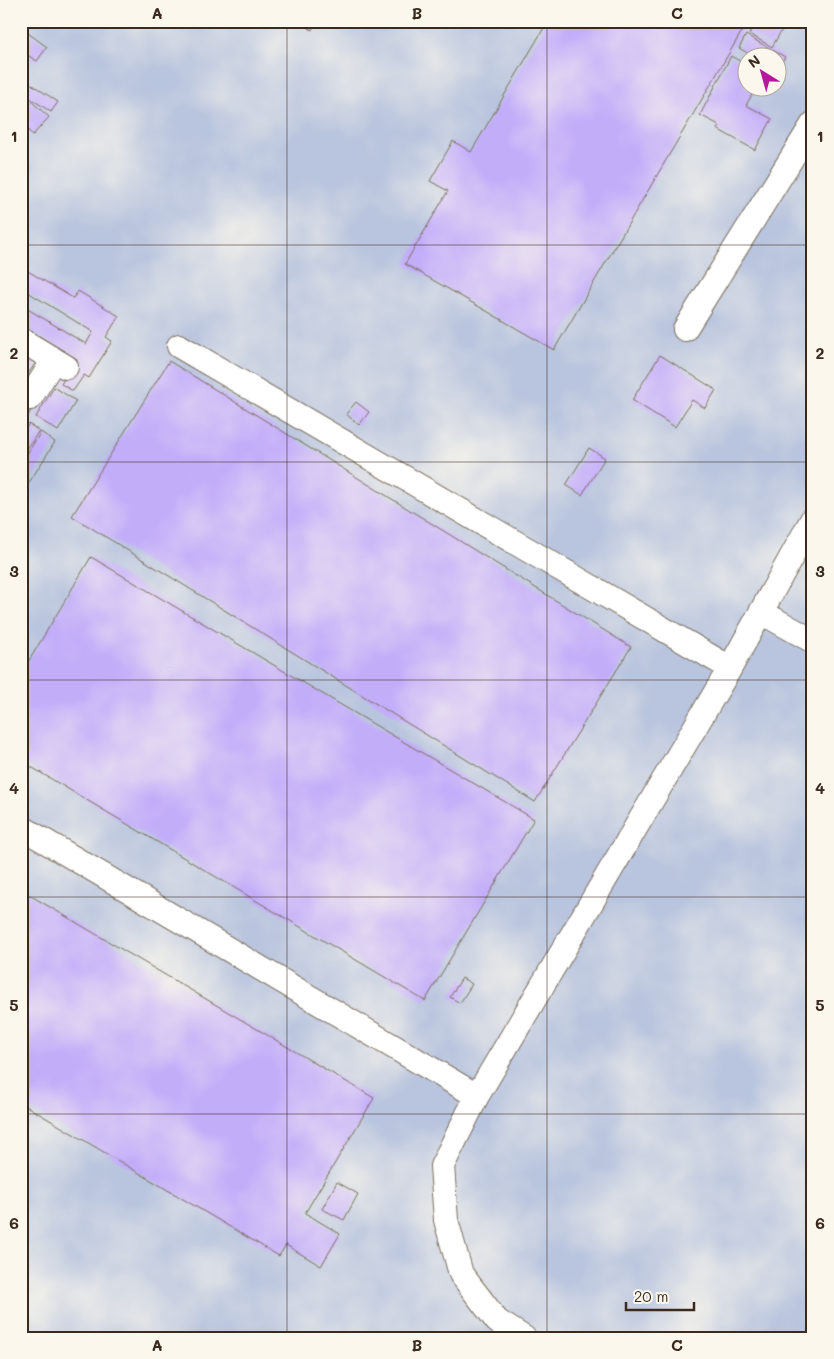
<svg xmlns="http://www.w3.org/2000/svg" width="834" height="1359" font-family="Mali,sans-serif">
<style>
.industrial{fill:#b9c5de;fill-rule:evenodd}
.building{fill:#c2adf9}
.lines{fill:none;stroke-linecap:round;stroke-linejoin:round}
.minor-casing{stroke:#7a6d5c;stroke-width:26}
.minor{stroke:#fff;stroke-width:24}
.grid{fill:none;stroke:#3b2a1e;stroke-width:1;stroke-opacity:0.55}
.neatline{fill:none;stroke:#3b2a1e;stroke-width:2}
.grid-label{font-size:16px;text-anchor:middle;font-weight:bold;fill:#3b2a1e}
</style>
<rect width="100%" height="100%" fill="#fbf7ec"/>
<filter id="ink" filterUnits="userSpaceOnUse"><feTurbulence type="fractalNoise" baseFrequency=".02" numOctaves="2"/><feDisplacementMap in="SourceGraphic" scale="10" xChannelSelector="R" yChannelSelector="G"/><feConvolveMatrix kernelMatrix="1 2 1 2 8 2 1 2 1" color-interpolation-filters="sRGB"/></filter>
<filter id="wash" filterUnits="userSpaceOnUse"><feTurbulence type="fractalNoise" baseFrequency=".0096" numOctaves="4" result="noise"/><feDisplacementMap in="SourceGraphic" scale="20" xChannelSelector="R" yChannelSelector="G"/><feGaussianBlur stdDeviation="1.12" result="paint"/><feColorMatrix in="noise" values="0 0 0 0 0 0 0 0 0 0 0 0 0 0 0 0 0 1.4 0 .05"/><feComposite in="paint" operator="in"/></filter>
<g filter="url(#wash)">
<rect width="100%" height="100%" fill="#f0e9cf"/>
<path class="industrial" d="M 21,21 L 813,21 L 813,1338 L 21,1338 ZM 746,58 L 776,58 L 776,88 L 746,88 Z"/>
<g id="blocks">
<path class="building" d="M 298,21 L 317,21 L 312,30 Z
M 548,21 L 564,21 L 575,28 L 579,21 L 748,21 L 554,350 L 405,264 L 448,191 L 430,181 L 453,141 L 471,152 Z
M 756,21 L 787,21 L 772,47 L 749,34 Z
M 21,28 L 47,47 L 37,61 L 21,51 Z
M 746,35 L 785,57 L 776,71 L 776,58 L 756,58 L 739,48 Z
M 731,56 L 746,65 L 746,88 L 756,88 L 746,105 L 772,119 L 755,150 L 717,129 L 719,125 L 700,115 Z
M 21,77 L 58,102 L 51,112 L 27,96 L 21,104 Z
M 32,102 L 49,117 L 33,135 L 21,124 L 21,114 Z
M 21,267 L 73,298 L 78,291 L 119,316 L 106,337 L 112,341 L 89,378 L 84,375 L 73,391 L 61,384 L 77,359 L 21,325 L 21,305 L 86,344 L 93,332 L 21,288 Z
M 21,350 L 37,361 L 21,384 Z
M 660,355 L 716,390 L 705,408 L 692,400 L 675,427 L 632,400 Z
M 169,361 L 631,647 L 535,802 L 72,516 Z
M 54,387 L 76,401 L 58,431 L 36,417 Z
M 21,398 L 34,406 L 27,417 L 21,414 Z
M 356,402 L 369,412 L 359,425 L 346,414 Z
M 29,424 L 39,431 L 21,458 L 21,435 Z
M 41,432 L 55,442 L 23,492 L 21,491 L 21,463 Z
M 589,448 L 605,458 L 582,495 L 566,485 Z
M 91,557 L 534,819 L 425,1001 L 21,761 L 21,674 Z
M 21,890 L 374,1098 L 305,1213 L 340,1234 L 321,1266 L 286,1245 L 279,1256 L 21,1103 Z
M 462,978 L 472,984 L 460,1003 L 450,997 Z
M 337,1182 L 358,1194 L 344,1220 L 322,1209 Z"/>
</g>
</g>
<g filter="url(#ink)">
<use href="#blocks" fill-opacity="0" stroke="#7a6d5c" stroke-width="1"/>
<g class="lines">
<g class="minor-casing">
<path id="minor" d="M 685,329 L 813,124
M 21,340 L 66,367
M 179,346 L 730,668
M 30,398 L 54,360
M 761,612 L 813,641
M 21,827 L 477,1096
M 524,1338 L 497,1321 L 461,1274 L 446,1220 L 442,1166 L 477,1096 L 730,668 L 813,518"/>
</g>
<use href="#minor" class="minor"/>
</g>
</g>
<path class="grid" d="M 287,21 L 287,1338M 547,21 L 547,1338M 21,245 L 813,245M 21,462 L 813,462M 21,680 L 813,680M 21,897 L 813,897M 21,1114 L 813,1114"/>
<rect width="834" height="1359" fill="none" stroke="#fbf7ec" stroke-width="55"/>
<g transform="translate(762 72) rotate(323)"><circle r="24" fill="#fbf7ec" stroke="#aea59a"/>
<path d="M0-4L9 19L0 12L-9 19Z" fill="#b5179e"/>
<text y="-8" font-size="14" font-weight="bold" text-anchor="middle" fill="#3b2a1e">N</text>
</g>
<path d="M626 1302v8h68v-8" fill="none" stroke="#3b2a1e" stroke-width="2.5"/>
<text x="634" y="1302" font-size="15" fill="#3b2a1e" stroke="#fbf7ec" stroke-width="4" paint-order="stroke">20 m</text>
<rect x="28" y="28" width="778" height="1304" class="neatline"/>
<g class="grid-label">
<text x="157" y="19">A</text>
<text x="417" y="19">B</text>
<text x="677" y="19">C</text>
<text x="14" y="142">1</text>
<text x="820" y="142">1</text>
<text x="14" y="359">2</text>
<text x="820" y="359">2</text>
<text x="14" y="577">3</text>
<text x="820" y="577">3</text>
<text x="14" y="794">4</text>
<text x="820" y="794">4</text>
<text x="14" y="1011">5</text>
<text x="820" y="1011">5</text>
<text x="14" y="1229">6</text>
<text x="820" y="1229">6</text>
<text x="157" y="1351">A</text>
<text x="417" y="1351">B</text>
<text x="677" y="1351">C</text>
</g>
</svg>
